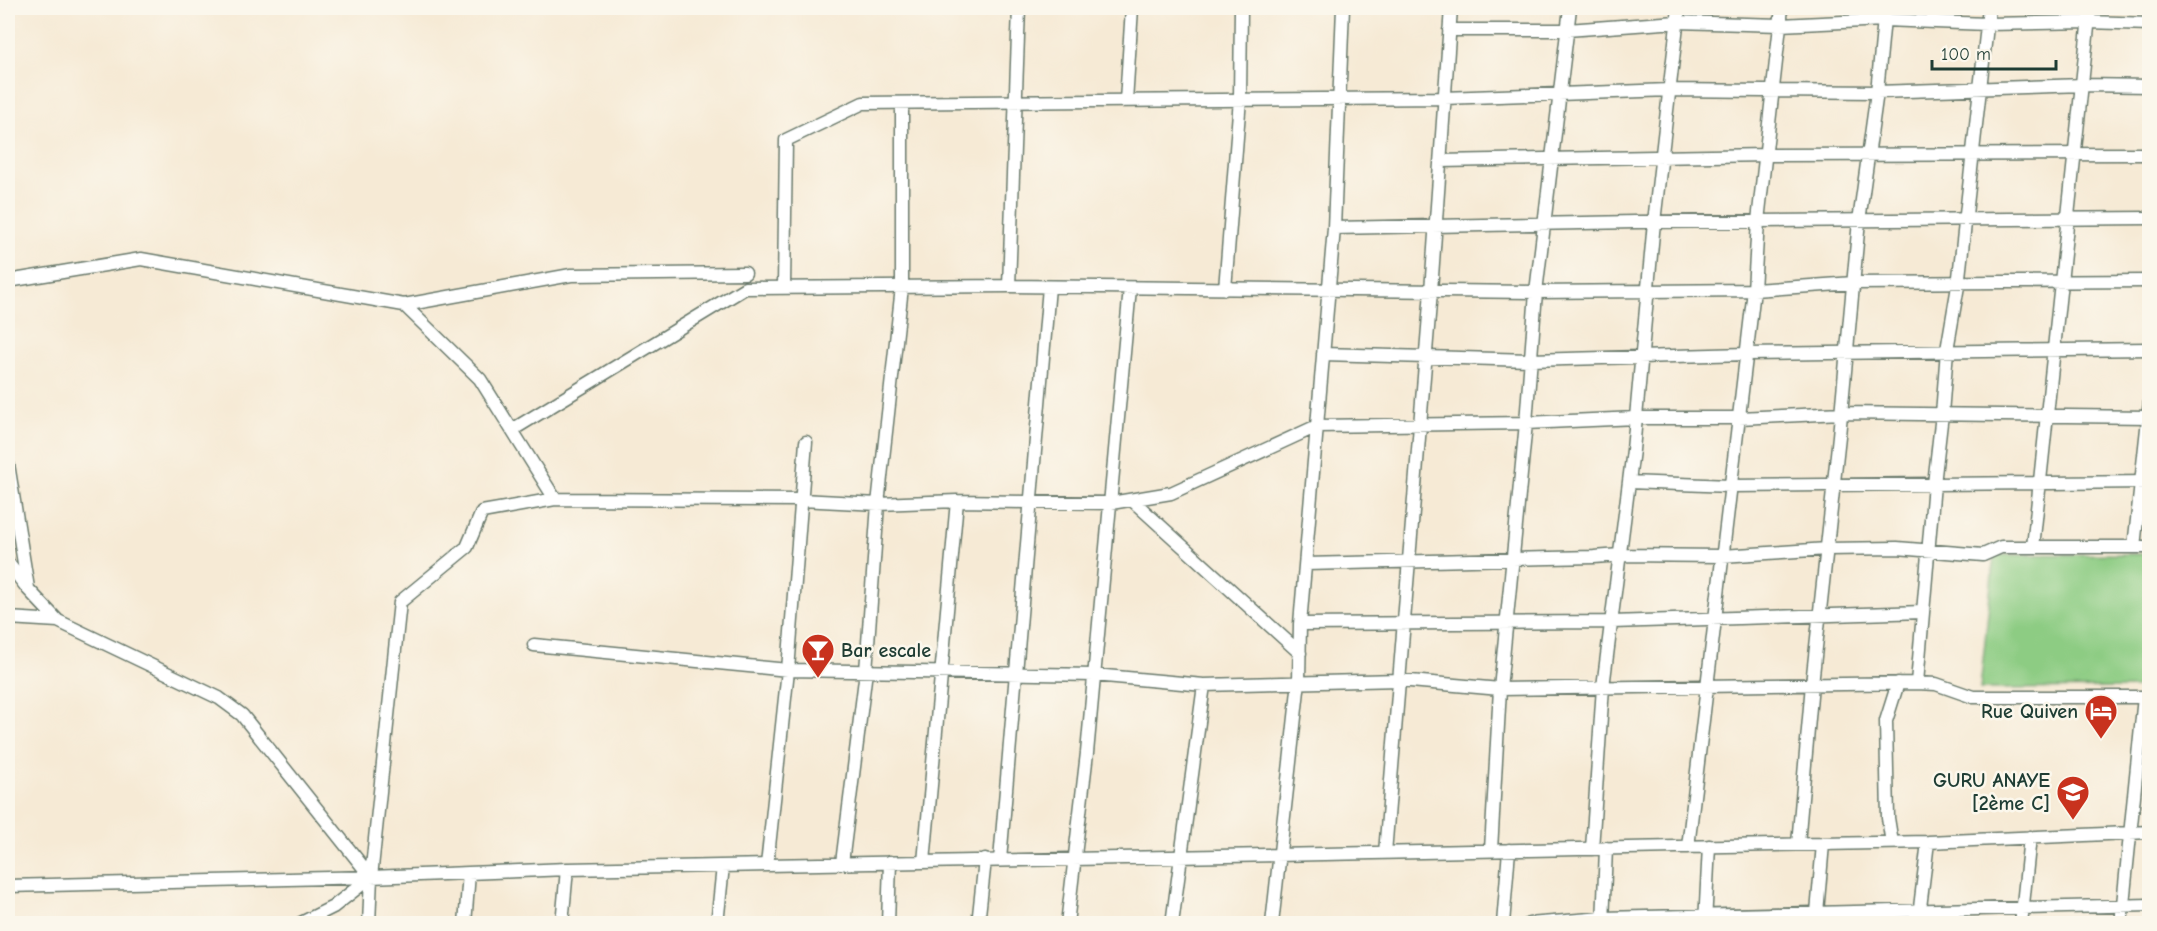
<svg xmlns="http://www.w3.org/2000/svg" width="2157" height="931" font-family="'Comic Neue',sans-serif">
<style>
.green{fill:#8dcc83;stroke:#56845c;stroke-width:1.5}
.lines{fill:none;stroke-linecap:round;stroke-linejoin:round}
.minor-casing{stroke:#6a7a6c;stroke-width:15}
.minor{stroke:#fff;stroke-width:12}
.labels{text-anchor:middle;stroke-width:5;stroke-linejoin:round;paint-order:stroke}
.poi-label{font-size:20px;font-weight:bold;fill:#1f3d34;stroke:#fbf7ec;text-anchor:end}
</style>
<rect width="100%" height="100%" fill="#fbf7ec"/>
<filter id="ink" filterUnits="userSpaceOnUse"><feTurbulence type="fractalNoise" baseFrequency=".0167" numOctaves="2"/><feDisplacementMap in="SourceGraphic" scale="12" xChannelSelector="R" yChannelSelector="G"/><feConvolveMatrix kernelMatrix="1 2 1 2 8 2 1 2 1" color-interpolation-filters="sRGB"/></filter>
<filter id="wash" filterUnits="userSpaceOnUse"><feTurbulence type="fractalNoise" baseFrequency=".008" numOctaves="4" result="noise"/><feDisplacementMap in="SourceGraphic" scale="24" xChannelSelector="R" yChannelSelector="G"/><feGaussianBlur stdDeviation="1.35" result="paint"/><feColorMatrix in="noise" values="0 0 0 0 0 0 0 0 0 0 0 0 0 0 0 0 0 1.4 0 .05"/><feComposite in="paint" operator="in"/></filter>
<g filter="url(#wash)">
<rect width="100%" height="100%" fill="#f6ead5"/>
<path class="green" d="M 2149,554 L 2149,688 L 1980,689 L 1994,555 Z"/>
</g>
<g filter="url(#ink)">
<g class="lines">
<g class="minor-casing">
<path id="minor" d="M 1343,8 L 1334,228 L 1635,222 L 2150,218
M 1449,30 L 1567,30 L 1677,22 L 1780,25 L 1884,20 L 1987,24 L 2088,22 L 2150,24
M 1126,101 L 1132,8
M 1440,161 L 1766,155 L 2150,154
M 8,281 L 141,259 L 404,305 L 480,379 L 555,499
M 1009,286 L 1019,8
M 784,288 L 786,140 L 863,103 L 1444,98 L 1670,90 L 1877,92 L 2083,85 L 2150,86
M 1225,289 L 1240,99 L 1241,8
M 404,305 L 571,275 L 745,273
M 1323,354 L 1530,360 L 1747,354 L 2150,349
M 512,430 L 745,288 L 1009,286 L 1536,292 L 1754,290 L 1854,283 L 2150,281
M 8,464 L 28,588
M 1629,482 L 1730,486 L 2150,482
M 1132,500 L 1300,653
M 2033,547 L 2090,8
M 2134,547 L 2150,401
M 8,563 L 28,589 L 58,621 L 219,698 L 242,715 L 371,877
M 1306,564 L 1594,557 L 1620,555 L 1722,556 L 1827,549 L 1897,548 L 1983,555 L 2001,547 L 2150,547
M 8,618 L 58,621
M 1300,624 L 1612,622 L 1923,612
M 534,645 L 788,670 L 1094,675 L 1204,685 L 1399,680 L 1500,689 L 1917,683 L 1936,684 L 1973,697 L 2150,697
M 1917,683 L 1934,484 L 1942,414 L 1947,350 L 1958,286 L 1989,8
M 1892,843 L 1888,818 L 1886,721 L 1898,683
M 1798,844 L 1812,684 L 1839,436 L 1859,221 L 1877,92 L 1885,8
M 1688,847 L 1754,290 L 1758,221 L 1782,8
M 1592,849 L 1603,687 L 1633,450 L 1654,222 L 1679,8
M 1491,850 L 1500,689 L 1526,423 L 1536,292 L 1570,8
M 1385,853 L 1431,291 L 1451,8
M 1000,860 L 1049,287
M 924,862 L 957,501
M 842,863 L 866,671 L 878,504 L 902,287 L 902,103
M 767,865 L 788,670 L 806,442
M 8,886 L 371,877 L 567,869 L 1928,842 L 2150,832
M 1705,923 L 1709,846
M 299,924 L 333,907 L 371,877
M 369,924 L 371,877 L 400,602 L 467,547 L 482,512 L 555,499 L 801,500 L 878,504 L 957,501 L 1111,503 L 1171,493 L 1317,426 L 1526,423 L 1636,418 L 1739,418 L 1841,413 L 2150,417
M 465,924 L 469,873
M 562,924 L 567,869
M 717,924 L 723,866
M 888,924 L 890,862
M 978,924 L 985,860
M 1067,924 L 1087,753 L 1130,288
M 1172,924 L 1204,685
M 1272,924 L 1299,681 L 1300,624 L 1334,228
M 1503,924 L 1509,850
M 1529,924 L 1603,918 L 2150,905
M 1603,924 L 1606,848
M 1816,924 L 1823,844
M 1918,924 L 1928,842
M 2021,924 L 2030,837
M 2121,924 L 2144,697"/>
</g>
<use href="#minor" class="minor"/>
</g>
</g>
<defs>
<g id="bar-pin" transform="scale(1.725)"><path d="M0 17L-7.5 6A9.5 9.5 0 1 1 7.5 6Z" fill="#c8321e" stroke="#fbf7ec"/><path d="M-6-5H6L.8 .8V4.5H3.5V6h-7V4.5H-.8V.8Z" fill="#fff"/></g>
<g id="hotel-pin" transform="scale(1.725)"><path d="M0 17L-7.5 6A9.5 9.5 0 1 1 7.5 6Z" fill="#c8321e" stroke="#fbf7ec"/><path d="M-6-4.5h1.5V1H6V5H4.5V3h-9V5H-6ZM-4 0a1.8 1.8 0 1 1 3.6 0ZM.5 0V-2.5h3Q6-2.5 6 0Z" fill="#fff"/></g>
<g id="school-pin" transform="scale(1.725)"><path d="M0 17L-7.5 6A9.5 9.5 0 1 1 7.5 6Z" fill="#c8321e" stroke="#fbf7ec"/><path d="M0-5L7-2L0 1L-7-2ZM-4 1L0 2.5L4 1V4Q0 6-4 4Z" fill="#fff"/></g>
</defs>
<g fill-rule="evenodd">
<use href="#bar-pin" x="818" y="650"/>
<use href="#hotel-pin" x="2101" y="711"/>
<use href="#school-pin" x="2073" y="792"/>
</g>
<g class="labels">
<g class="poi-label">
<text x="841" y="657" text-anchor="start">Bar escale</text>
<text x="2078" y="718">Rue Quiven</text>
<text x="2050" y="787">GURU ANAYE<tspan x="2050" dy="23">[2ème C]</tspan></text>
</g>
</g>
<rect width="2157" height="931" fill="none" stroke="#fbf7ec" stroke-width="30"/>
<path d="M1932 60v9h124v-9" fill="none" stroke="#1f3d34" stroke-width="3"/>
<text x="1941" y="60" font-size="18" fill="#1f3d34" stroke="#fbf7ec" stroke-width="4.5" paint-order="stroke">100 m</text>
</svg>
